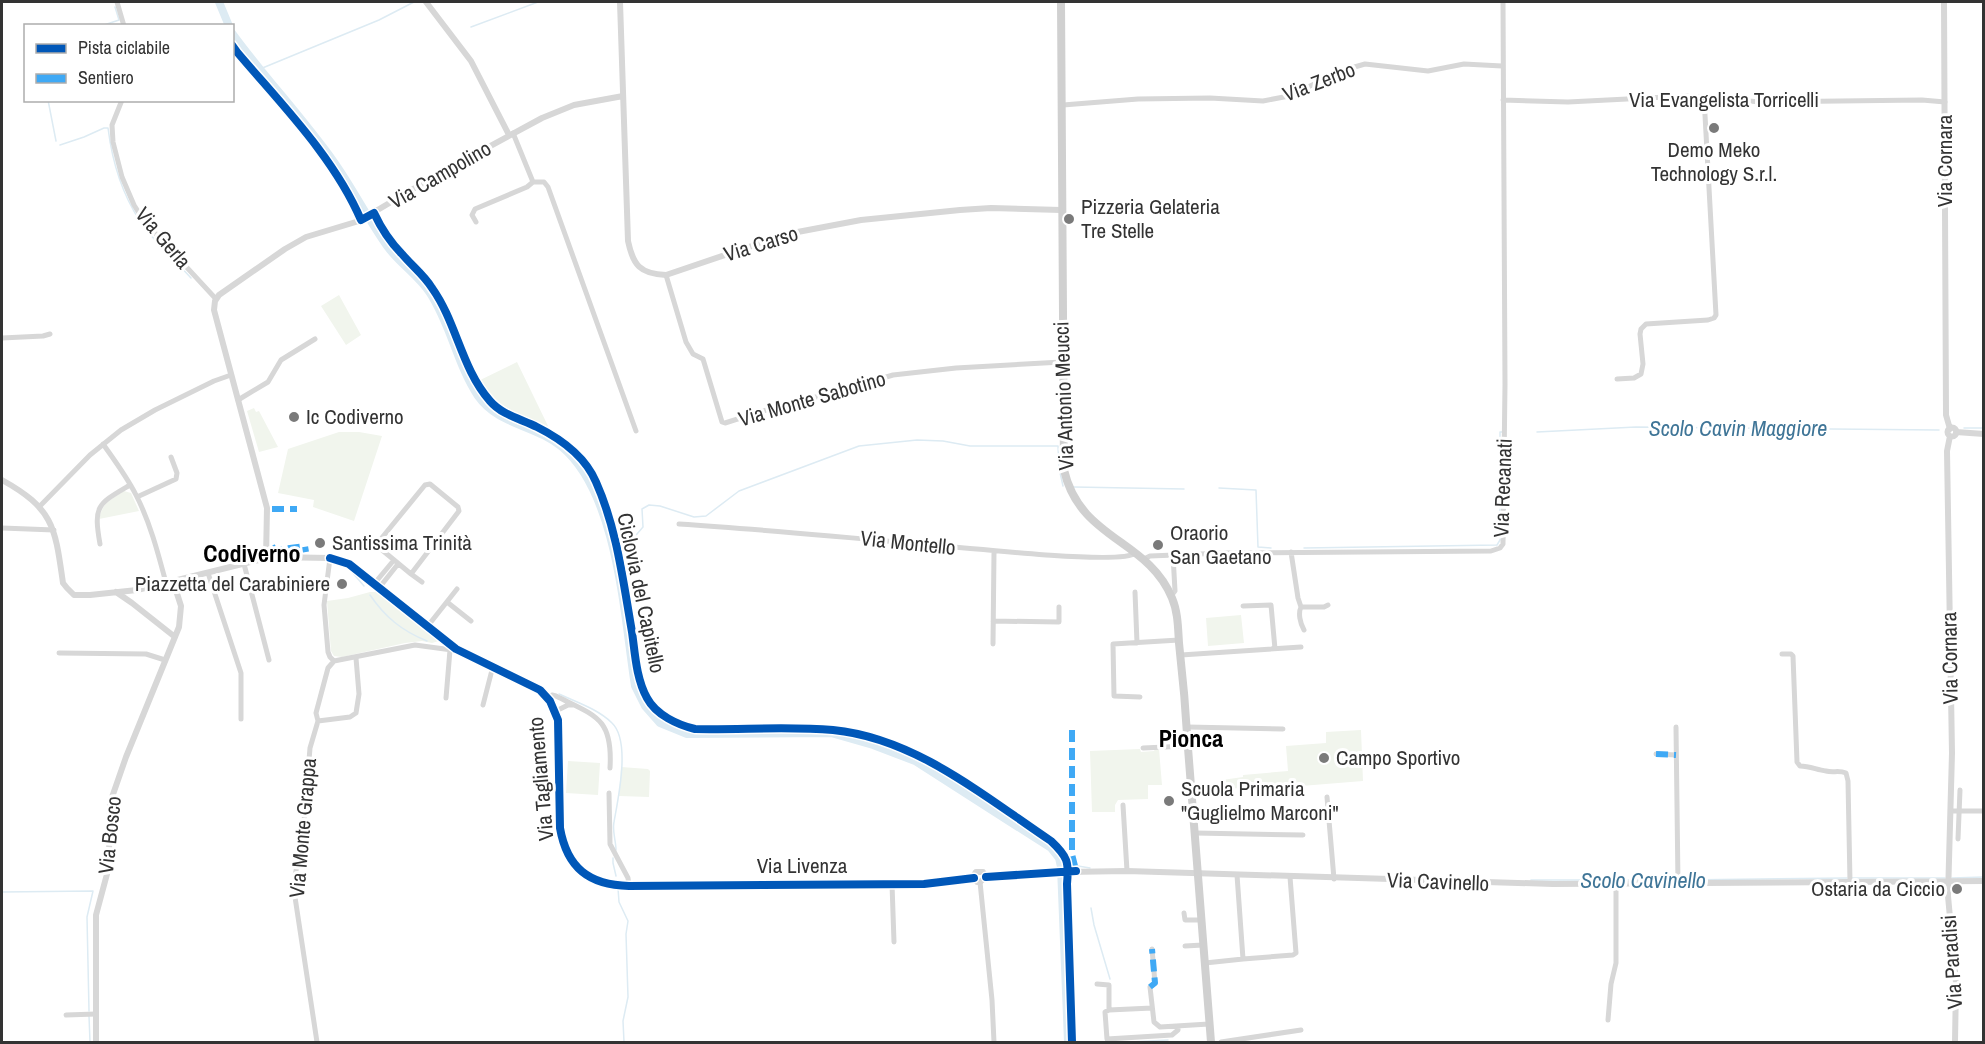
<svg xmlns="http://www.w3.org/2000/svg" width="1985" height="1044" font-family="'Archivo Narrow',sans-serif">
<style>
.green{fill:#f1f5ed}
.lines{fill:none;stroke-linecap:round;stroke-linejoin:round}
.stream{stroke:#ddebf3;stroke-width:1.5}
.river{stroke:#ddebf3;stroke-width:8}
.minor{stroke:#d7d7d7;stroke-width:5}
.tertiary{stroke:#d7d7d7;stroke-width:6}
.secondary{stroke:#d0d0d0;stroke-width:8}
.quiet{stroke:#3fa9f5;stroke-width:6;stroke-dasharray:12 6;stroke-linecap:butt}
.cycleway-casing{stroke:#fff;stroke-width:11}
.cycleway{stroke:#0057b8;stroke-width:8}
.poi-dot{fill:#7a7a7a;stroke:#fff;stroke-width:2}
.labels{text-anchor:middle;stroke-width:6;stroke-linejoin:round;paint-order:stroke}
.street-label{font-size:21px;fill:#333;stroke:#fff}
.poi-label{font-size:21px;fill:#333;stroke:#fff;text-anchor:start}
.water-label{font-size:22px;font-style:italic;fill:#3f7597;stroke:#fff}
.quarter-label{font-size:24px;font-weight:bold;fill:#000;stroke:#fff}
</style>
<rect width="100%" height="100%" fill="#fff"/>
<path class="green" d="M 339,295 L 361,335 L 346,345 L 321,306 Z
M 517,362 L 548,426 L 545,433 L 507,419 L 486,405 L 472,384 Z
M 254,408 L 256,412 L 259,411 L 278,447 L 259,452 L 247,411 Z
M 339,432 L 359,432 L 382,436 L 354,521 L 313,507 L 314,500 L 278,493 L 288,449 Z
M 124,491 L 131,493 L 139,511 L 99,519 C 103,502 109,501 124,491 Z
M 370,592 L 379,592 L 442,640 L 432,643 L 422,641 L 405,643 L 342,657 L 334,656 L 331,651 L 327,601 L 348,598 Z
M 1241,615 L 1244,643 L 1208,646 L 1206,618 Z
M 1361,730 L 1363,781 L 1264,789 L 1260,787 L 1222,789 L 1222,780 L 1243,777 L 1243,775 L 1288,771 L 1286,746 L 1326,743 L 1326,732 Z
M 1140,749 L 1141,752 L 1154,751 L 1155,749 L 1159,749 L 1162,785 L 1148,785 L 1148,799 L 1118,800 L 1115,805 L 1115,812 L 1092,812 L 1090,751 Z
M 568,761 L 600,763 L 598,795 L 566,793 Z
M 621,767 L 648,769 L 650,771 L 649,797 L 619,796 Z"/>
<g class="lines">
<path class="stream" d="M 101,26 L 119,20 L 115,7
M 471,27 L 538,2
M 260,69 L 379,20 L 414,2
M 48,100 L 56,141
M 60,145 L 84,137 L 104,128 L 108,128 C 112,160 122,194 140,221 C 154,242 174,259 191,278
M 1964,428 L 1984,428
M 1537,432 L 1636,427 L 1939,430
M 1074,487 L 1184,489
M 1219,488 L 1256,490 L 1258,547 L 1271,548
M 625,548 L 643,527 L 642,509 L 649,505 L 660,506 L 694,517 L 706,516 L 739,491 L 859,446 L 917,440 L 943,441 L 970,446 L 1058,446 L 1059,468 L 1063,486
M 1304,548 L 1497,545 L 1500,540 L 1500,432 L 1502,432
M 614,553 L 617,552
M 352,572 L 364,586
M 370,595 C 385,617 402,631 427,641
M 559,694 C 576,702 598,709 612,723 C 631,741 618,799 614,822 C 612,831 616,841 616,850
M 613,858 L 613,863 L 616,876
M 1078,866 L 1090,868
M 1061,867 L 1064,867
M 1852,878 L 1945,878
M 1952,878 L 1984,877
M 1531,880 L 1676,880
M 1681,880 L 1847,878
M 618,888 L 619,902 L 628,921 L 626,934 L 628,997 L 623,1021 L 624,1042
M 2,892 L 93,891 L 87,917 L 89,1011
M 1091,908 L 1094,925 L 1110,979
M 89,1016 L 90,1042
M 1131,1042 L 1168,1040"/>
<path class="river" d="M 219,2 L 229,26
M 232,33 C 264,77 302,117 334,162 C 353,189 368,219 387,246 C 399,263 418,275 430,293 C 451,325 457,364 478,396 C 498,425 536,425 562,447 C 618,494 624,616 635,686 L 645,706 L 660,723 L 687,734 L 831,733 L 873,745 L 915,761 L 1051,848 L 1059,858 L 1061,867 L 1068,1042"/>
<path class="minor" d="M 117,2 L 124,26
M 122,100 L 112,125 L 113,142 L 122,177 L 134,205 L 144,221 L 216,299
M 1503,100 L 1568,102 L 1686,96 L 1761,102 L 1922,100 L 1945,102
M 1063,105 L 1138,99 L 1210,98 L 1263,101 L 1289,96 L 1344,70 L 1365,64 L 1428,71 L 1464,64 L 1502,66
M 513,133 L 533,182 L 544,182 L 548,187 L 636,431
M 476,222 L 472,215 L 475,209 L 527,187 L 533,182
M 666,275 L 686,342 L 693,354 L 703,359 L 722,422 L 725,423 L 785,404 L 825,395 L 893,375 L 956,368 L 1062,362
M 2,338 L 43,336 L 50,334
M 1617,379 L 1634,378 L 1641,374 L 1643,364 L 1640,334 L 1641,329 L 1646,324 L 1708,320 L 1714,318 L 1716,315 L 1704,97
M 238,400 L 268,382 L 281,360 L 315,339
M 103,444 C 115,461 127,477 136,495 C 150,522 158,553 166,583
M 430,484 L 458,507 L 459,511 L 411,574 L 376,545 L 425,485 Z
M 137,497 L 176,479 L 177,473 L 171,457
M 40,506 L 90,455 L 121,430 L 155,410 L 214,381 L 231,375
M 679,524 C 802,532 924,545 1046,555 C 1062,556 1126,561 1136,553
M 2,528 L 54,530
M 365,536 L 376,545
M 100,544 C 93,505 98,504 130,485
M 1291,552 L 1298,598 L 1301,607 C 1298,613 1300,623 1304,630
M 330,558 L 324,605 L 328,652 L 330,657 L 334,661
M 1144,559 L 1150,556 L 1225,553 L 1491,551 L 1500,548 L 1503,544 L 1505,384 L 1503,2
M 244,564 L 269,660
M 208,573 L 241,673 L 241,719
M 411,574 L 422,582
M 374,584 L 394,560
M 379,588 L 398,564
M 1135,592 L 1137,643
M 1171,596 L 1175,591 L 1173,555
M 447,602 L 471,621
M 1243,606 L 1271,605 L 1275,649
M 1301,607 L 1324,607 L 1328,605
M 993,621 L 1059,622 L 1059,607
M 427,627 L 457,589
M 993,644 L 994,552
M 59,653 L 146,654 L 165,660
M 1782,654 L 1791,654 L 1793,656 L 1797,762 L 1800,766 C 1810,766 1817,770 1826,771 C 1833,773 1839,770 1846,773 L 1848,781 L 1850,882
M 1181,655 L 1301,647
M 334,661 L 415,645 L 452,650 L 456,649
M 547,697 L 552,695 L 556,696 C 596,716 613,718 610,768
M 1140,697 L 1114,696 L 1113,644 L 1179,640
M 446,698 L 450,650
M 483,705 L 493,666
M 556,711 L 568,705 L 573,705
M 318,721 L 350,717 L 356,713 L 359,694 L 356,658
M 1187,727 L 1283,729
M 1676,727 L 1678,883
M 1143,748 L 1188,746
M 1656,754 L 1676,755
M 609,793 L 610,844 L 628,878 L 629,886
M 1327,797 L 1334,879
M 1123,805 L 1127,871
M 1951,811 L 1984,811
M 1195,833 L 1303,835
M 1958,839 L 1960,790
M 980,882 L 992,1000 L 994,1042
M 892,884 L 894,942
M 1184,913 L 1185,920 L 1201,920
M 1185,946 L 1203,945
M 1152,949 L 1155,983 L 1150,987 L 1154,1022 L 1160,1027 L 1209,1024
M 1243,959 L 1293,955 L 1296,953 L 1290,877
M 1205,963 L 1243,959 L 1237,875
M 1097,984 L 1109,985 L 1109,1010 L 1152,1008
M 1109,1010 L 1105,1012 L 1107,1039 L 1172,1035 L 1178,1030 L 1178,1026
M 66,1015 L 96,1014
M 1608,1020 L 1611,984 L 1616,963 L 1616,884
M 317,1042 L 295,897 L 295,876 L 303,834 L 310,748 L 318,721 L 316,713 L 328,668 L 334,661
M 1221,1042 L 1301,1030"/>
<path class="tertiary" d="M 426,2 L 471,61 L 509,135
M 620,2 L 628,241 C 633,265 640,274 666,275 L 787,234 L 861,220 L 960,210 L 991,208 L 1061,210
M 1944,2 L 1946,415 L 1950,429
M1947.5 432a4.5 4.5 0 1 1 9 0a4.5 4.5 0 1 1-9 0Z
M 1956,432 L 1984,434
M 1950,436 L 1947,451 L 1952,753 L 1948,896 L 1956,983 L 1955,1042
M 2,480 C 54,509 55,527 63,583 L 67,588 L 74,595 L 90,595 L 137,590 L 271,557 L 330,558 L 349,564 L 456,649 L 540,690 L 550,701 L 558,720 L 560,828 C 567,868 589,885 629,886 L 924,884 L 974,878
M 266,558 L 267,508 L 214,310 L 215,301 L 219,295 L 285,249 L 306,237 L 359,221 L 435,176 L 542,118 L 574,105 L 623,96
M 116,592 L 132,603 L 175,637
M 986,877 L 983,872 L 976,872 L 974,875 L 977,882 L 980,882 L 986,877 L 1067,872 L 1127,871 L 1553,884 L 1984,881
M 96,1042 L 96,915 L 107,874 L 109,858 L 110,803 L 126,757 L 179,627 L 181,606 L 173,581"/>
<path class="secondary" d="M 1061,2 L 1064,470 C 1080,540 1148,539 1172,598 C 1178,612 1178,628 1179,643 C 1183,678 1186,713 1188,748 C 1195,846 1203,944 1211,1042"/>
<path class="quiet" d="M 272,509 L 297,509
M 272,546 L 275,550 L 305,546 L 306,552
M 1072,730 L 1072,854 L 1075,866
M 1656,754 L 1676,755
M 1150,987 L 1155,983 L 1152,949"/>
<g class="cycleway-casing">
<path id="cycleway" d="M 232,45 L 237,52 C 281,104 334,157 361,220 L 374,213 C 381,228 390,242 402,254 C 412,266 424,275 432,288 C 457,323 461,368 490,401 C 502,415 521,419 537,427 C 561,439 585,456 596,482 C 617,529 623,581 632,632 C 635,653 636,678 647,698 C 656,715 678,725 695,729 C 741,730 787,726 833,730 C 915,738 984,796 1051,841 C 1068,857 1069,862 1067,884 L 1072,1042
M 330,558 L 349,564 L 456,649 L 540,690 L 550,701 L 558,720 L 560,828 C 567,868 589,885 629,886 L 924,884 L 974,878
M 986,877 L 1076,871"/>
</g>
<use href="#cycleway" class="cycleway"/>
</g>
<g class="poi-dot">
<circle cx="1714" cy="128" r="6"/>
<circle cx="1069" cy="219" r="6"/>
<circle cx="294" cy="417" r="6"/>
<circle cx="320" cy="543" r="6"/>
<circle cx="1158" cy="545" r="6"/>
<circle cx="342" cy="584" r="6"/>
<circle cx="1324" cy="758" r="6"/>
<circle cx="1169" cy="801" r="6"/>
<circle cx="1957" cy="889" r="6"/>
</g>
<g class="labels">
<g class="street-label">
<text transform="translate(1319 82) rotate(-21)" y="7">Via Zerbo</text>
<text x="1724" y="107">Via Evangelista Torricelli</text>
<text transform="translate(1945 161) rotate(-90)" y="7">Via Cornara</text>
<text transform="translate(440 175) rotate(-30)" y="7">Via Campolino</text>
<text transform="translate(163 238) rotate(50)" y="7">Via Gerla</text>
<text transform="translate(761 244) rotate(-17)" y="7">Via Carso</text>
<text transform="translate(1064 396) rotate(-92)" y="7">Via Antonio Meucci</text>
<text transform="translate(812 399) rotate(-16)" y="7">Via Monte Sabotino</text>
<text transform="translate(1503 488) rotate(-88)" y="7">Via Recanati</text>
<text transform="translate(908 543) rotate(6)" y="7">Via Montello</text>
<text transform="translate(641 593) rotate(78)" y="7">Ciclovia del Capitello</text>
<text transform="translate(1950 658) rotate(-91)" y="7">Via Cornara</text>
<text transform="translate(541 779) rotate(-95)" y="7">Via Tagliamento</text>
<text transform="translate(303 828) rotate(-85)" y="7">Via Monte Grappa</text>
<text transform="translate(110 835) rotate(-84)" y="7">Via Bosco</text>
<text x="802" y="873">Via Livenza</text>
<text transform="translate(1438 882) rotate(2)" y="7">Via Cavinello</text>
<text transform="translate(1952 962) rotate(-94)" y="7">Via Paradisi</text>
</g>
<g class="poi-label">
<text x="1714" y="157" text-anchor="middle">Demo Meko<tspan x="1714" dy="24">Technology S.r.l.</tspan></text>
<text x="1081" y="214">Pizzeria Gelateria<tspan x="1081" dy="24">Tre Stelle</tspan></text>
<text x="306" y="424">Ic Codiverno</text>
<text x="1170" y="540">Oraorio<tspan x="1170" dy="24">San Gaetano</tspan></text>
<text x="332" y="550">Santissima Trinità</text>
<text x="330" y="591" text-anchor="end">Piazzetta del Carabiniere</text>
<text x="1336" y="765">Campo Sportivo</text>
<text x="1181" y="796">Scuola Primaria<tspan x="1181" dy="24">"Guglielmo Marconi"</tspan></text>
<text x="1945" y="896" text-anchor="end">Ostaria da Ciccio</text>
</g>
<g class="water-label">
<text x="1738" y="436">Scolo Cavin Maggiore</text>
<text x="1643" y="888">Scolo Cavinello</text>
</g>
<g class="quarter-label">
<text x="252" y="562">Codiverno</text>
<text x="1191" y="747">Pionca</text>
</g>
</g>
<rect width="1985" height="1044" fill="none" stroke="#333333" stroke-width="6"/>
<rect x="24" y="24" width="210" height="78" fill="#ffffff" stroke="#adadad" stroke-width="1.5"/>
<rect x="36" y="44" width="30" height="9" fill="#0057b8" stroke="#adadad" stroke-width="1.5"/>
<text x="78" y="54" font-size="18" fill="#333333">Pista ciclabile</text>
<rect x="36" y="74" width="30" height="9" fill="#3fa9f5" stroke="#adadad" stroke-width="1.5"/>
<text x="78" y="84" font-size="18" fill="#333333">Sentiero</text>
</svg>
